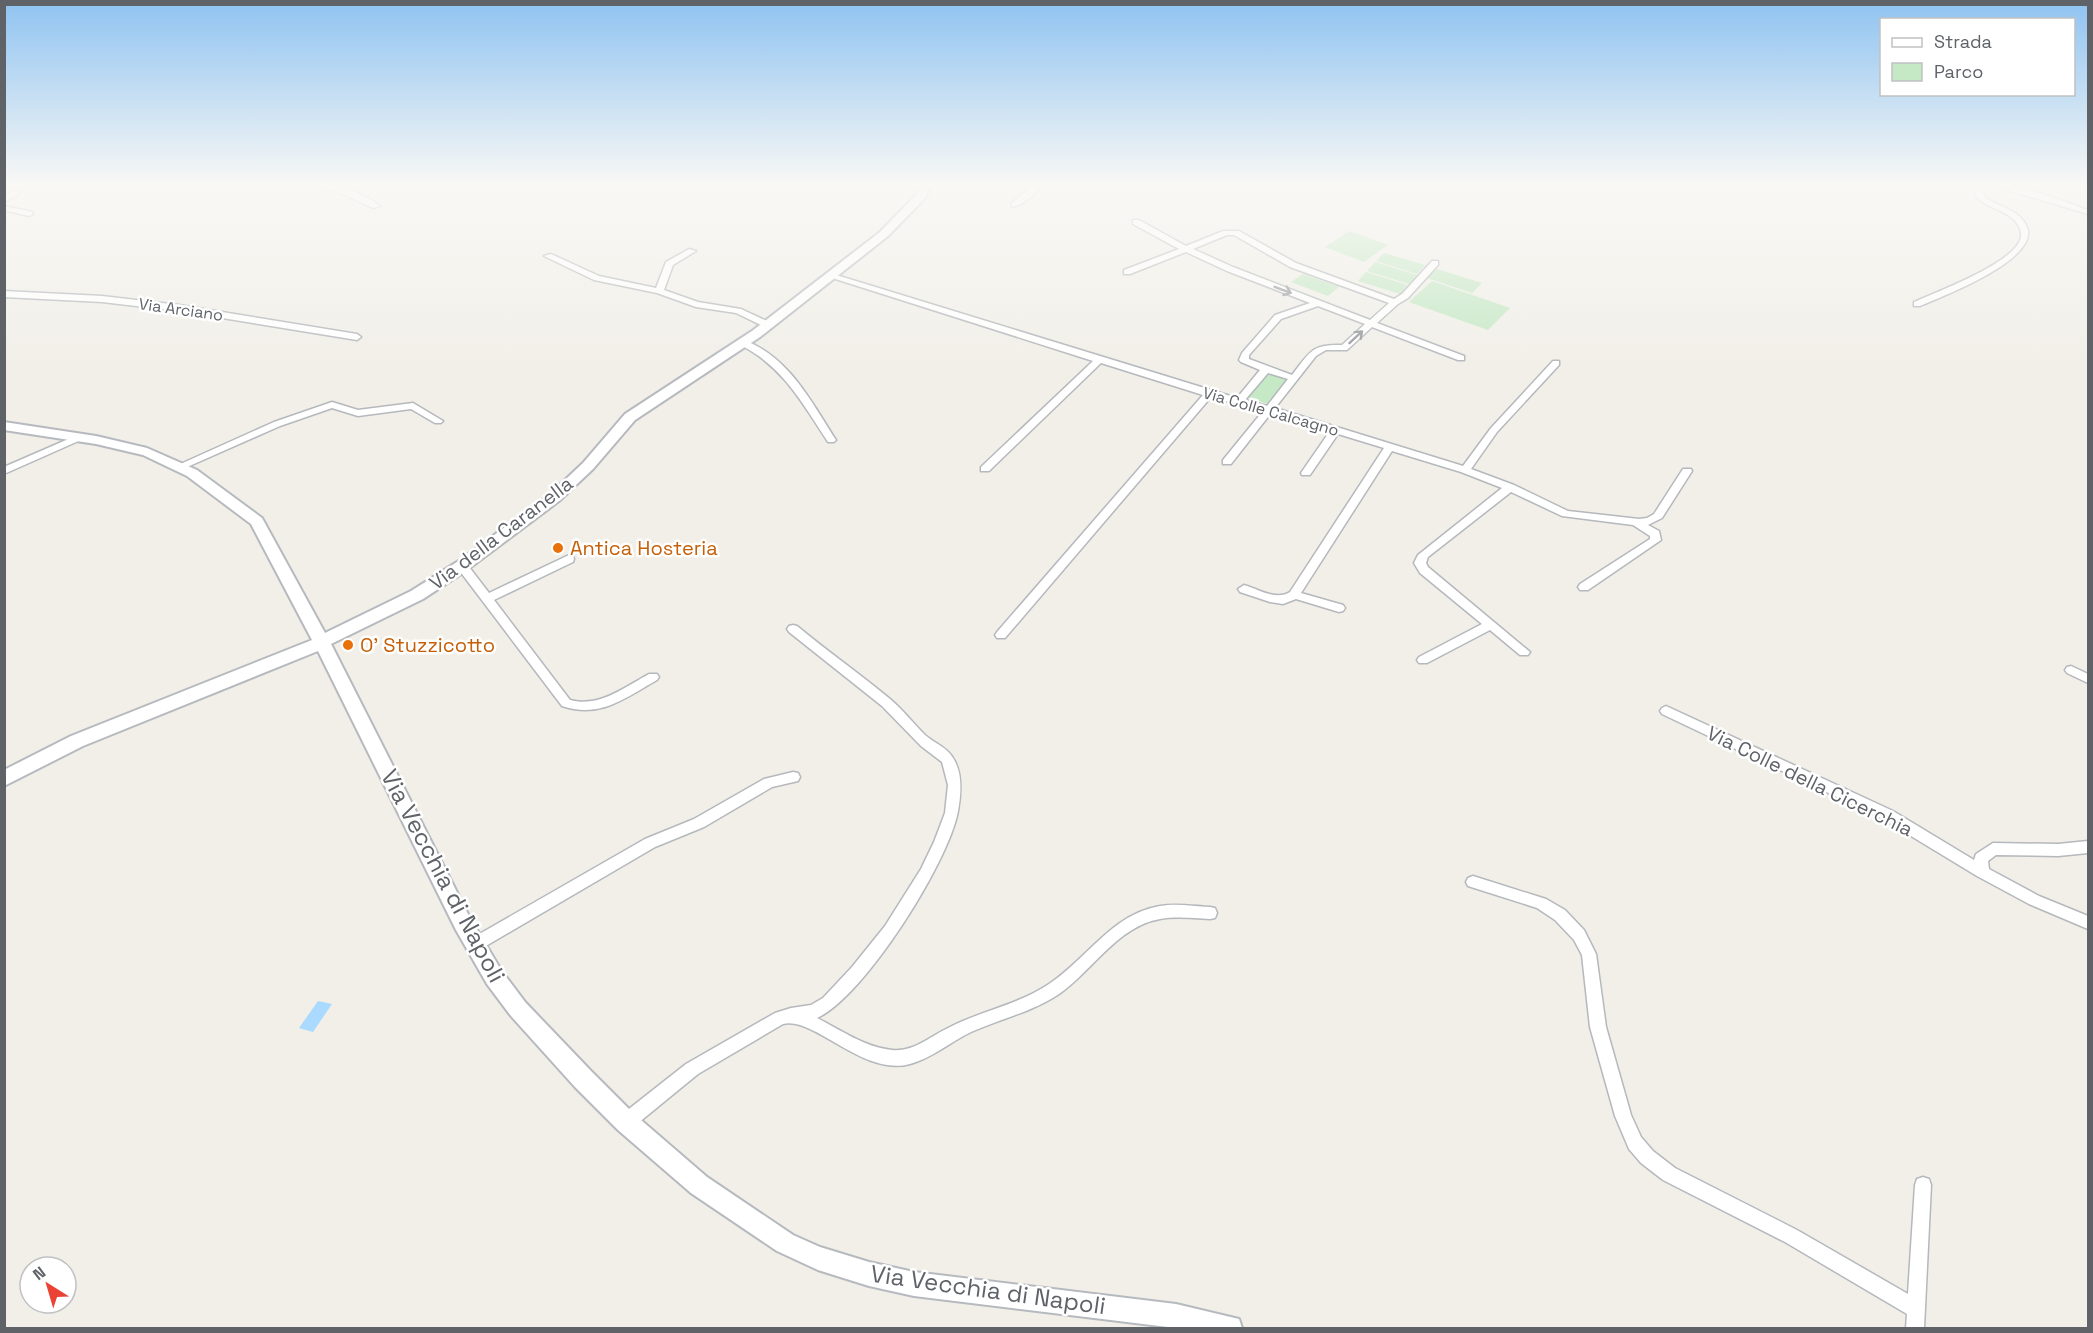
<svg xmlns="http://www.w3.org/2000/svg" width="2093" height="1333" font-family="'Space Grotesk',sans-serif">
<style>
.green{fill:#c5e8c5}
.water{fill:#aadaff}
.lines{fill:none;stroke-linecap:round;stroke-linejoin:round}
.street-casing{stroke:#b5b8bc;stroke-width:3}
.secondary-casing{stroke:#b6babf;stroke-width:4}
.street{fill:#fff;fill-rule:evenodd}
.secondary{fill:#fff;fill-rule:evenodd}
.oneway{stroke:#979a9d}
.food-dot{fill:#e8710a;stroke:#fff;stroke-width:2}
.labels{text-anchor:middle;stroke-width:5;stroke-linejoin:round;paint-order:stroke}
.far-street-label{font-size:16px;fill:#5f6368;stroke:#fff}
.street-label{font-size:20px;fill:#5f6368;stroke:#fff}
.food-label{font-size:20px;fill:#c56008;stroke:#fff;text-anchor:start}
.near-street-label{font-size:24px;fill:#5f6368;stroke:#fff}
</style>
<rect width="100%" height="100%" fill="#f1efe8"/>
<path class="green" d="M 1349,231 L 1388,245 L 1364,262 L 1325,247 Z
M 1384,253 L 1425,265 L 1417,274 L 1376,261 Z
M 1375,262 L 1417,275 L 1409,284 L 1367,271 Z
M 1437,269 L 1482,283 L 1472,293 L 1427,278 Z
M 1366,272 L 1408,285 L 1400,294 L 1358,281 Z
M 1303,274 L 1339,287 L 1328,296 L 1291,282 Z
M 1432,281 L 1510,308 L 1488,330 L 1409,302 Z
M 1268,371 L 1290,378 L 1268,404 L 1246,397 Z"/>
<path class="water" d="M 318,1001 L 332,1004 L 313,1032 L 299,1028 Z"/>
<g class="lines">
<g class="street-casing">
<path id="street" d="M 307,183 C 330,181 362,192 380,206 L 373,208 L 343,194 Z
M 1036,183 L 1043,183 C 1038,192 1022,206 1012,207 L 1012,203 Z
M 1977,183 L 1984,183 L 1983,195 L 1985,197 C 1998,207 2018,209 2026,225 C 2044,258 1943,296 1920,306 L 1914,306 L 1914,302 C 1939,291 2003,267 2018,244 C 2022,239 2022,232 2019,227 C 2011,209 1986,210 1975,195 Z
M 1984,183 C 2013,181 2060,200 2088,210 L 2088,214 Z
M 13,191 L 20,193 L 4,202 L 4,197 Z
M 4,206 L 32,212 L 33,214 L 29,216 L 4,210 Z
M 1133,220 L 1139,220 L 1186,246 L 1223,231 L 1239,231 L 1296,263 L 1394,299 L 1402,294 L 1432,261 L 1438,261 L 1438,265 L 1408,298 L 1398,304 L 1377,323 L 1464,356 L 1464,360 L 1458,360 L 1372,327 L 1347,350 L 1326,350 L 1316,356 L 1275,408 L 1463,466 L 1491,428 L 1553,361 L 1559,361 L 1559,365 L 1497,432 L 1471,469 L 1514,485 L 1568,511 L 1639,519 L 1647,518 L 1654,514 L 1683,469 L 1691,469 L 1692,471 L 1662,518 L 1648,525 L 1659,531 L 1661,540 L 1588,590 L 1580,590 L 1578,587 L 1580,584 L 1650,539 L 1650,536 L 1633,525 L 1562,516 L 1511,492 L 1428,557 L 1426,563 L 1428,567 L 1530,652 L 1528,655 L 1520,655 L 1490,630 L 1427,663 L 1419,663 L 1417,660 L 1419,657 L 1482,624 L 1420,573 L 1414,563 L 1418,555 L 1502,488 L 1461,472 L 1392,451 L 1301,593 L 1343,605 L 1345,608 L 1343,611 L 1339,612 L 1296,599 L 1283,604 L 1270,602 L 1240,592 L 1238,589 L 1244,585 C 1258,589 1276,601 1290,592 L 1384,448 L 1338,434 L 1310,475 L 1302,475 L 1301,473 L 1330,431 L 1271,413 L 1231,464 L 1223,464 L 1223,460 L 1263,411 L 1211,397 L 1005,638 L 997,638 L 995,635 L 997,632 L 1203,395 L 1101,363 L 989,471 L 981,471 L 981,467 L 1093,361 L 826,276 L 833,274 L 1237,398 L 1260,370 L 1241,362 L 1239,360 L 1242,353 L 1275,315 L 1310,303 L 1227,271 L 1186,252 L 1130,274 L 1124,274 L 1124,270 L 1179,249 L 1133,224 ZM 1227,235 L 1234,235 L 1290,267 L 1389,303 L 1370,320 L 1233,267 L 1193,249 ZM 1318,306 L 1365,324 L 1342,345 C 1311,344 1310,352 1292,375 L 1249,359 L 1249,355 L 1281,319 ZM 1268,373 L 1288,379 L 1267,406 L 1245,400 Z
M 689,249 L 696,251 L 673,265 L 664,290 L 698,302 L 741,309 L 771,323 L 771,327 L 765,327 L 736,313 L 696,307 L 657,293 L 594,280 L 544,256 L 551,254 L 599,276 L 656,288 L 666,262 Z
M 4,291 L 102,296 L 179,305 L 357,334 L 361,337 L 357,340 L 179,311 L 102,302 L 4,297 Z
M 743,340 C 788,355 812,403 836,440 L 834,442 L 828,442 C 803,404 782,365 740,345 L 740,341 Z
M 332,402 L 358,410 L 413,403 L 443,421 L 441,423 L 435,423 L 411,409 L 358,416 L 332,408 L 280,426 L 185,468 L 181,469 L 176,466 L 274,422 Z
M 80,434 L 85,437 L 83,439 L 4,474 L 4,467 Z
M 569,555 L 573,556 L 574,559 L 573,562 L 494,600 L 570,700 C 599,708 625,687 649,674 L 657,674 L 659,677 L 657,680 C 625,698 600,719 562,706 L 456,566 L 462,562 L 466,563 L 489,593 Z
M 793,625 L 797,626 C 827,651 860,674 890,699 C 903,710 913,723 925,735 C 934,743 947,747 953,758 C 963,773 961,794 958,811 C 949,862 864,997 817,1018 C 841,1030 864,1047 892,1050 C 915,1052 930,1036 950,1027 C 981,1011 1016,1005 1046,986 C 1086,961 1111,914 1160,906 C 1176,903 1193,906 1210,907 L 1215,908 L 1217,913 L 1215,918 L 1210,919 C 1193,918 1176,916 1160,919 C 1118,926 1092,971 1059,994 C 1032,1012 1000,1019 971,1032 C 950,1042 932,1058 910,1064 C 863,1077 814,1016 783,1024 L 698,1074 L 632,1128 L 626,1130 L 620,1128 L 618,1122 L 620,1116 L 686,1064 L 775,1013 L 791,1008 L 811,1005 L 823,998 L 852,967 L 885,926 L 921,869 L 934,842 L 945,813 L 948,785 L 942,762 L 921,746 L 882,706 L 789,632 L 787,629 L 789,626 Z
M 2071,666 L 2088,674 L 2088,683 L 2067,673 L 2065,670 L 2067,667 Z
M 1666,706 L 1893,811 L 1974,860 L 1976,854 L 1993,843 L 2058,844 L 2088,841 L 2088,853 L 2058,856 L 1996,855 L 1988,861 L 1989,869 L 2039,896 L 2088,916 L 2088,929 L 2029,904 L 1977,876 L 1883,819 L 1662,714 L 1660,711 L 1662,708 Z
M 793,772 L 798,773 L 800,777 L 798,781 L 772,787 L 704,827 L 655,847 L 479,950 L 474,952 L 469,950 L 467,945 L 469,940 L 645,839 L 694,819 L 764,779 Z
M 1473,876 L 1546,899 L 1565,910 L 1584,930 L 1596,954 L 1606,1027 L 1631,1115 L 1641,1137 L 1653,1151 L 1675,1168 L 1797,1230 L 1908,1294 L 1915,1185 L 1917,1179 L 1923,1177 L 1929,1179 L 1931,1185 L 1924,1328 L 1906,1328 L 1907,1314 L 1785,1242 L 1663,1180 L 1641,1163 L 1629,1149 L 1615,1116 L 1590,1027 L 1582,955 L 1574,940 L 1555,920 L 1537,908 L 1468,886 L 1466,882 L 1468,878 Z"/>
</g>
<g class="secondary-casing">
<path id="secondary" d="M 920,183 L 930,183 L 926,197 L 888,236 L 760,337 L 635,420 L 593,469 L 559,501 L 467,570 L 423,599 L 331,644 L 470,918 L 501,970 L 525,1002 L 591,1071 L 634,1114 L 707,1177 L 793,1235 L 820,1247 L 869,1262 L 914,1272 L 1176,1304 L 1239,1319 L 1242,1328 L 1176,1328 L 914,1296 L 869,1286 L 818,1270 L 777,1251 L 691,1193 L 618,1130 L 575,1087 L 511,1016 L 487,984 L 456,930 L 318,651 L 83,746 L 4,786 L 4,770 L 71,736 L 312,640 L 251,524 L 187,476 L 143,455 L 96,444 L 4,430 L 4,422 L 96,436 L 147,448 L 197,470 L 262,518 L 325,633 L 411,591 L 457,562 L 549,495 L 583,463 L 625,414 L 752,331 L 880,232 L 917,194 Z"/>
</g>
<use href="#street" class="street"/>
<use href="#secondary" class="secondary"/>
</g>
<defs><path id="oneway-shaft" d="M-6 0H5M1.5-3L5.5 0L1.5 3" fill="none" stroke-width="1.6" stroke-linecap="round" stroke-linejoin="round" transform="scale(1.5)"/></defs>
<g class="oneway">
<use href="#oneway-shaft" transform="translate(1283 290) rotate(21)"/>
<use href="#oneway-shaft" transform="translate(1356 337) rotate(-43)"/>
</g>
<linearGradient id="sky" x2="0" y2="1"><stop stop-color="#8fc3f1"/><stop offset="0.5" stop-color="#f9f8f5"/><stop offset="1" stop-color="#f9f8f5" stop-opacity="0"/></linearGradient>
<rect width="2093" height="369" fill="url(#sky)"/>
<g class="food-dot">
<circle cx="558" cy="548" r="6"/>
<circle cx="348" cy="645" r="6"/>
</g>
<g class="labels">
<g class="far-street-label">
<text transform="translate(181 309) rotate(8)" y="6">Via Arciano</text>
<text transform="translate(1271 411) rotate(16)" y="6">Via Colle Calcagno</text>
</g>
<g class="street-label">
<text transform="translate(501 533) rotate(-37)" y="7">Via della Caranella</text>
<text transform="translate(1810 781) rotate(26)" y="7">Via Colle della Cicerchia</text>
</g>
<g class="food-label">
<text x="570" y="555">Antica Hosteria</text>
<text x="360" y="652">O' Stuzzicotto</text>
</g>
<g class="near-street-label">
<text transform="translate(443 876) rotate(62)" y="8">Via Vecchia di Napoli</text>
<text transform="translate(988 1290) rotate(8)" y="8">Via Vecchia di Napoli</text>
</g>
</g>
<rect width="2093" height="1333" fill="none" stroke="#5f6368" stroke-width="12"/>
<rect x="1880" y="18" width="195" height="78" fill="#ffffff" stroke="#bfc1c3" stroke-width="1.5"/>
<rect x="1892" y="38" width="30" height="9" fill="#ffffff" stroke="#bfc1c3" stroke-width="1.5"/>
<text x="1934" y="48" font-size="18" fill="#5f6368">Strada</text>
<rect x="1892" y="63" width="30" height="18" fill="#c5e8c5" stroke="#bfc1c3" stroke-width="1.5"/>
<text x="1934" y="78" font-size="18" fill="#5f6368">Parco</text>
<g transform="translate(48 1285) rotate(323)"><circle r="28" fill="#ffffff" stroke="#bfc1c3" stroke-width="1.5"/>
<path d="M0-4.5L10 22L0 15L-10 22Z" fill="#ea4335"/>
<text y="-9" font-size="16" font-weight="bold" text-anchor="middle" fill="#5f6368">N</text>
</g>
</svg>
